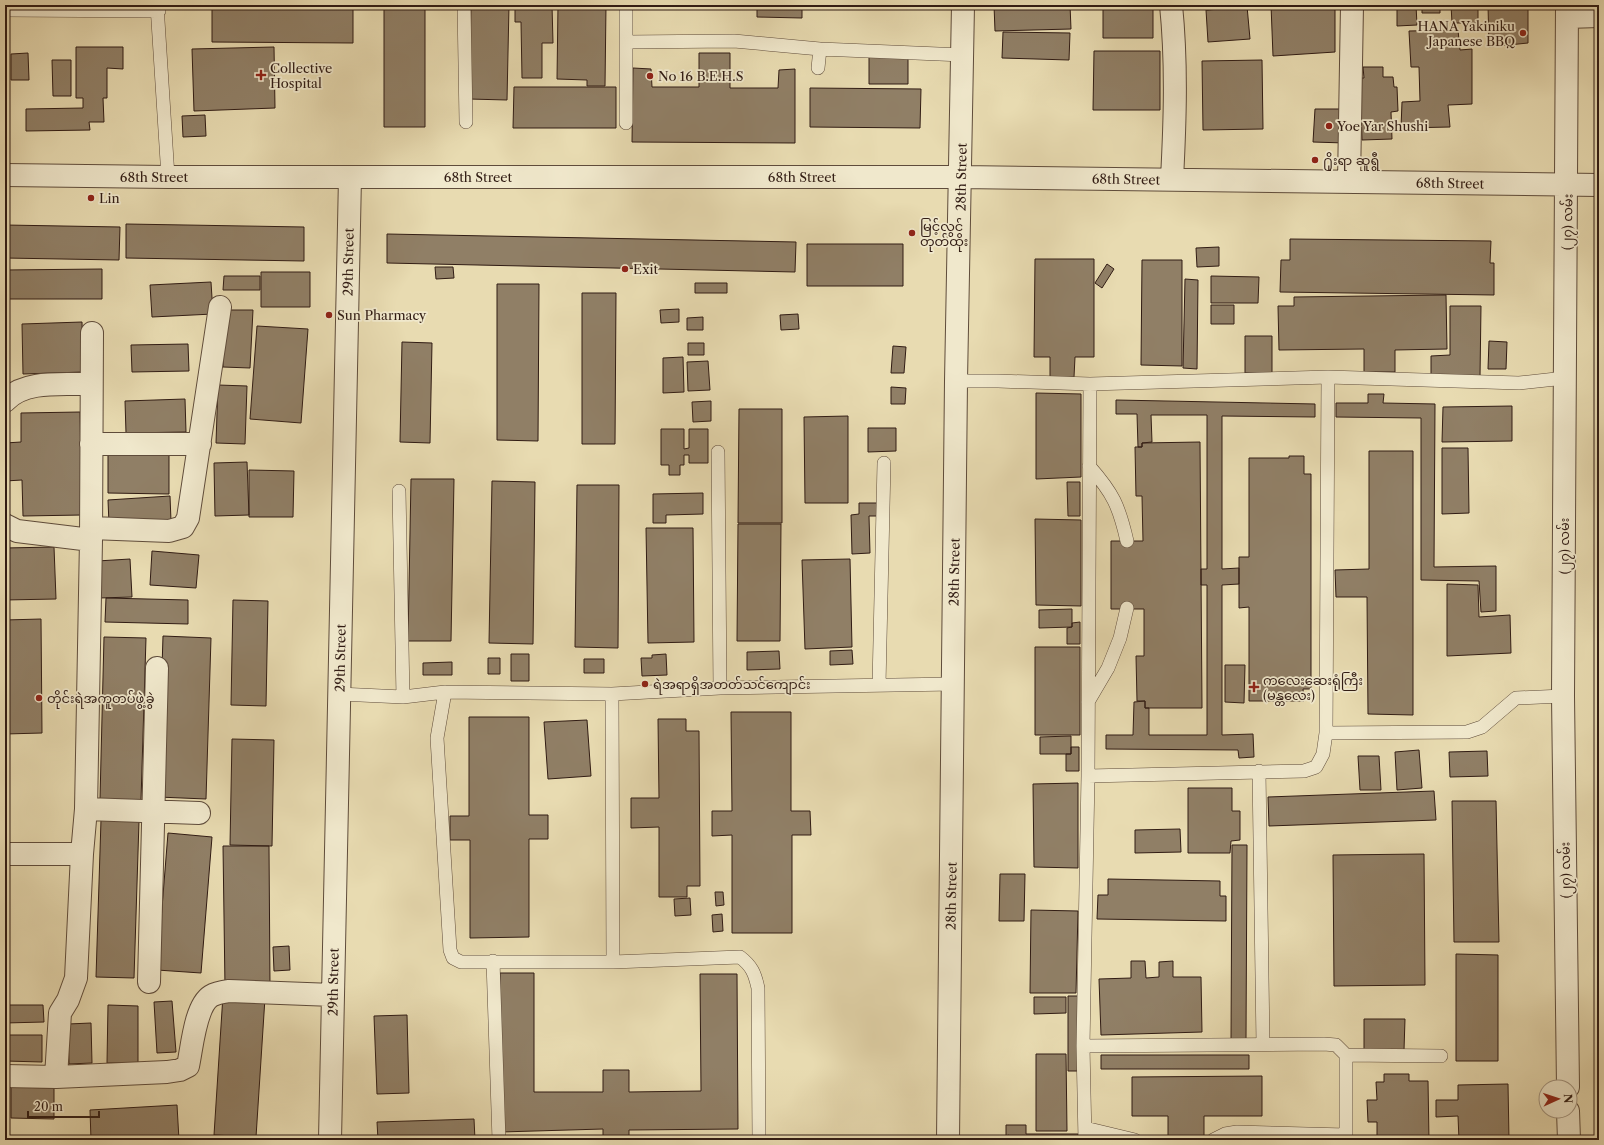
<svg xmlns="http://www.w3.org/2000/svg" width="1604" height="1145" font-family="'Libre Caslon Text','Noto Sans Myanmar',serif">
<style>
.building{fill:#907f66;stroke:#311c14}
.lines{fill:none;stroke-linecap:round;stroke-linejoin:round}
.service-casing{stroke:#5f4c3b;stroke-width:14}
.minor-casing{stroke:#5f4c3b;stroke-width:24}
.service{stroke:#f0e8cc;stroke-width:13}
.minor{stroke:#f0e8cc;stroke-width:22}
.poi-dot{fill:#8f2418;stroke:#f0e8cc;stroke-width:1.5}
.labels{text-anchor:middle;stroke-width:3.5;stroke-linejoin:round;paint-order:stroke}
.poi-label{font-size:13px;fill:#311c14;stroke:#f0e8cc;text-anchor:start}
.street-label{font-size:13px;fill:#311c14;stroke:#f0e8cc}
</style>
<rect width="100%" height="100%" fill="#e8dbb1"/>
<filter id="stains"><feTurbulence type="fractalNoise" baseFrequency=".005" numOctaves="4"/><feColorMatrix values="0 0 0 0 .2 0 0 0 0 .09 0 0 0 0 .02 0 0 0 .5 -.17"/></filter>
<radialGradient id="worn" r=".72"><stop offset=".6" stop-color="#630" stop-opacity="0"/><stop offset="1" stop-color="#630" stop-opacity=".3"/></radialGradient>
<path class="building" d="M 316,5 L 345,5 L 345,7 L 316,7 Z
M 384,5 L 425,5 L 425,127 L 384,127 Z
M 471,5 L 509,5 L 507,100 L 469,99 Z
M 515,5 L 552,5 L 553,43 L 542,43 L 542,78 L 522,78 L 521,22 L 515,22 Z
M 558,5 L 606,5 L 605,86 L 587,86 L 587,80 L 557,79 Z
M 757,5 L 802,5 L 802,18 L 757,17 Z
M 994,5 L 1070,5 L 1071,29 L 995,31 Z
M 1103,5 L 1153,5 L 1153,38 L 1103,38 Z
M 1206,5 L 1249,5 L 1249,7 L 1207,10 Z
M 1271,5 L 1335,5 L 1335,52 L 1273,56 Z
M 1397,5 L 1416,5 L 1417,25 L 1397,26 Z
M 1422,5 L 1440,5 L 1440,13 L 1422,13 Z
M 1451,5 L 1478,5 L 1478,23 L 1452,23 Z
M 1488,5 L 1528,5 L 1528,43 L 1489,47 Z
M 212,6 L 353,6 L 353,43 L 212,42 Z
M 1247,6 L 1250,39 L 1208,42 L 1206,10 Z
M 1458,30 L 1460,50 L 1472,49 L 1472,104 L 1448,105 L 1450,127 L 1401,128 L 1402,102 L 1420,101 L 1419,67 L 1411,67 L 1409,31 Z
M 1003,32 L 1070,33 L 1069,60 L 1002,58 Z
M 76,47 L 123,47 L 123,69 L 107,68 L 107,98 L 103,98 L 104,122 L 89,122 L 90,130 L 26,131 L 26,109 L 83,108 L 83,98 L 76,98 Z
M 274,47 L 275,108 L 194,111 L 192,49 Z
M 1094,51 L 1160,51 L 1160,110 L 1093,110 Z
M 28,53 L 29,80 L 11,80 L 11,54 Z
M 699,53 L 730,53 L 730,88 L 778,88 L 779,70 L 795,69 L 795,143 L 632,142 L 633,68 L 651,69 L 652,87 L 699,87 Z
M 869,55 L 908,55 L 908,84 L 869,84 Z
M 52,60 L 71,60 L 71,96 L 53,96 Z
M 1262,60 L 1263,129 L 1203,130 L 1202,61 Z
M 1363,67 L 1383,67 L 1383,77 L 1393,77 L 1394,87 L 1397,87 L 1398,111 L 1391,112 L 1392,139 L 1362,140 L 1360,78 L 1364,78 Z
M 514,87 L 616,87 L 616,128 L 513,128 Z
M 810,88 L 921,89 L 920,128 L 810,127 Z
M 1315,109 L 1345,109 L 1345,143 L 1313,142 Z
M 205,115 L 206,136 L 183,137 L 182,116 Z
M 126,224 L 304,227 L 304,261 L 126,258 Z
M 5,225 L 120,227 L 119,260 L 5,258 Z
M 387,234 L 796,242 L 795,272 L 387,263 Z
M 1290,239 L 1491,241 L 1490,263 L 1494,263 L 1494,295 L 1280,292 L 1281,260 L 1290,260 Z
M 807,244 L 903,244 L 903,286 L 807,286 Z
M 1219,247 L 1219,266 L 1197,267 L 1196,248 Z
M 1035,259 L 1094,259 L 1094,357 L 1075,357 L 1074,377 L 1050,378 L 1050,357 L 1034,357 Z
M 1142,260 L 1182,260 L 1182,366 L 1141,365 Z
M 1107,264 L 1114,269 L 1102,288 L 1095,283 Z
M 435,267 L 453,267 L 454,278 L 436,279 Z
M 102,269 L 102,299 L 5,299 L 5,270 Z
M 261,272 L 310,272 L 310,307 L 261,307 Z
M 224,276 L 260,276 L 260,290 L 223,290 Z
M 1211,276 L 1259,277 L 1258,303 L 1211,303 Z
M 1185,279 L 1198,280 L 1197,369 L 1183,368 Z
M 211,282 L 213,314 L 152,317 L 150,285 Z
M 695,283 L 727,283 L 727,293 L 695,293 Z
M 497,284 L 539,284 L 538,441 L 497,440 Z
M 582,293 L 616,293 L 615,444 L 582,444 Z
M 1446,295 L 1447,349 L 1395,350 L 1395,372 L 1364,372 L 1364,349 L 1279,350 L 1278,306 L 1294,306 L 1294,297 Z
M 1211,305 L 1234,305 L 1234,324 L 1211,324 Z
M 1450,306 L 1481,306 L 1480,377 L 1431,377 L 1431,356 L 1450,355 Z
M 679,309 L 679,322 L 661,323 L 660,310 Z
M 224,310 L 253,310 L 250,368 L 223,367 Z
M 798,314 L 799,329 L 781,330 L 780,315 Z
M 703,317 L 703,330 L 687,330 L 687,318 Z
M 82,322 L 83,372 L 23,374 L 22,324 Z
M 257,326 L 308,329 L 301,423 L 250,419 Z
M 1245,336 L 1272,336 L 1272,373 L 1245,373 Z
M 1489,341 L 1507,342 L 1506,369 L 1488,369 Z
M 402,342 L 432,343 L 430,443 L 400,442 Z
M 688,343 L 704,343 L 704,355 L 688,355 Z
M 188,344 L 189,371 L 132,372 L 131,345 Z
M 893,346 L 906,347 L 904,373 L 891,373 Z
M 683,357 L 684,392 L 663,393 L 663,358 Z
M 708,361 L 710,390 L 688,391 L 687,362 Z
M 218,385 L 247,386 L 245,444 L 216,443 Z
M 891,387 L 906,388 L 905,404 L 891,404 Z
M 1036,393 L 1081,394 L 1081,477 L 1036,479 Z
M 1368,394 L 1384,394 L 1383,403 L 1435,404 L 1434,567 L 1496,566 L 1496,611 L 1481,612 L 1479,581 L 1421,580 L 1421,418 L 1336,417 L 1336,403 L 1368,403 Z
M 185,399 L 186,432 L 126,433 L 125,401 Z
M 1116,400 L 1315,404 L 1315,417 L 1222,416 L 1222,569 L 1239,568 L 1239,584 L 1222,585 L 1222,735 L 1253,734 L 1254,757 L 1239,758 L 1238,750 L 1106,749 L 1106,735 L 1133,735 L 1134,702 L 1145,701 L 1145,708 L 1149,708 L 1149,735 L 1207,735 L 1207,585 L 1201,585 L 1201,569 L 1207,569 L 1207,415 L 1151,415 L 1152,442 L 1142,443 L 1142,447 L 1138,447 L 1137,414 L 1116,414 Z
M 711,401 L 711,421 L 693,422 L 692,402 Z
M 1512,406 L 1512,441 L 1442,442 L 1443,407 Z
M 739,409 L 782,409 L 782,523 L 738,523 Z
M 80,412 L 82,515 L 23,516 L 22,480 L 5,481 L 5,443 L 21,442 L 21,413 Z
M 848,416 L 848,503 L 805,503 L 804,417 Z
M 868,428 L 896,428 L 896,451 L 868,452 Z
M 661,429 L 684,429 L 684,449 L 689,448 L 689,429 L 708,429 L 708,463 L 689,463 L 689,455 L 684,455 L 684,465 L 680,465 L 680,475 L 669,475 L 669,465 L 661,465 Z
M 1200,442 L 1202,708 L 1145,708 L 1145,701 L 1137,701 L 1136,656 L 1144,656 L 1144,609 L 1111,609 L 1111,541 L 1143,541 L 1142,496 L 1136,496 L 1135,447 L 1142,447 L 1142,443 Z
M 108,446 L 169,447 L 169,494 L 108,493 Z
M 1442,448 L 1468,448 L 1469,513 L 1442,514 Z
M 1369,451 L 1413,451 L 1413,715 L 1368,714 L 1367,597 L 1336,597 L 1335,570 L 1369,569 Z
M 1289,456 L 1304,456 L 1304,474 L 1311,474 L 1311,689 L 1303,689 L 1304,701 L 1249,701 L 1249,607 L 1239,608 L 1239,557 L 1249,557 L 1249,458 L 1289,458 Z
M 247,462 L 249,515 L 215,516 L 214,463 Z
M 249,470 L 294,471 L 293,517 L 249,517 Z
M 411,479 L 454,479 L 451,641 L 408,641 Z
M 492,481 L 535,482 L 533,644 L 489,643 Z
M 1067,482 L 1080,482 L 1080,516 L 1068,516 Z
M 577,485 L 619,485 L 618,648 L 575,647 Z
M 703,493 L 703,514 L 666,515 L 666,523 L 653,523 L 653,494 Z
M 170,496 L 171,521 L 109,524 L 108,500 Z
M 859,503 L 877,503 L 877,516 L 869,516 L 870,553 L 852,554 L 851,515 L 859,514 Z
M 1035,519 L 1081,520 L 1081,606 L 1036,605 Z
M 738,524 L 781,524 L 780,641 L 737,641 Z
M 646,528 L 693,528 L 694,642 L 648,643 Z
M 54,547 L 56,599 L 5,600 L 5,548 Z
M 152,551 L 199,555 L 196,588 L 150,585 Z
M 130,559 L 132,597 L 99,598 L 97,561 Z
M 850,559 L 852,647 L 805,649 L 802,560 Z
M 1447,584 L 1478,585 L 1479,617 L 1510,615 L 1511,653 L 1447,656 Z
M 106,598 L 188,600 L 188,624 L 105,622 Z
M 233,600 L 268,601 L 266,706 L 231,705 Z
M 1072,609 L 1072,627 L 1039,628 L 1039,610 Z
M 41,619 L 42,733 L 5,734 L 5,620 Z
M 1080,622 L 1080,644 L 1067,644 L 1067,628 L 1072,627 L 1072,623 Z
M 163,636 L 211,638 L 206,799 L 158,797 Z
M 104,637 L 146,638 L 141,800 L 100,799 Z
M 1035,647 L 1080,647 L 1080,735 L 1035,735 Z
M 852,650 L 853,664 L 830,665 L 830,651 Z
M 779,651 L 780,669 L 747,670 L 747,652 Z
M 511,654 L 529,654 L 529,681 L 511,681 Z
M 666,654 L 667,675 L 642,676 L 641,658 L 652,658 L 652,655 Z
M 488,658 L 500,658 L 500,674 L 488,674 Z
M 584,659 L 604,659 L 604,673 L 584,673 Z
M 452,662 L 452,675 L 423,675 L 423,663 Z
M 1225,665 L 1245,665 L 1244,703 L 1225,702 Z
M 731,712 L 791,712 L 791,811 L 810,811 L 811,835 L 792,835 L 792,933 L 732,933 L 732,835 L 712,836 L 712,811 L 732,811 Z
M 469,717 L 529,717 L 529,815 L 548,815 L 548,839 L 529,839 L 529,937 L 470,938 L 470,840 L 450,840 L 450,816 L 469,816 Z
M 658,719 L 686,719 L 686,731 L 699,731 L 700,886 L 687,886 L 687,897 L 659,897 L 659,827 L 631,828 L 631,798 L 659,798 Z
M 587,720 L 591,776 L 548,779 L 544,722 Z
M 1071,736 L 1071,754 L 1040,754 L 1040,737 Z
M 232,739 L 274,740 L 272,846 L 230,845 Z
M 1071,747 L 1079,747 L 1079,771 L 1066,771 L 1066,754 L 1071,754 Z
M 1419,750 L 1422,788 L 1397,790 L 1395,752 Z
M 1487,751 L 1488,776 L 1450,777 L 1449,752 Z
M 1358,756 L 1379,756 L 1381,790 L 1360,790 Z
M 1078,783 L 1078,868 L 1034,867 L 1033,784 Z
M 1188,788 L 1232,788 L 1232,811 L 1240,811 L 1240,840 L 1231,841 L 1230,853 L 1188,853 Z
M 1434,791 L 1436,820 L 1269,826 L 1268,797 Z
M 1452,801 L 1496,801 L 1499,942 L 1454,942 Z
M 101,820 L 139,821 L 134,978 L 96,977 Z
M 1180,829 L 1181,852 L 1135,853 L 1135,830 Z
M 168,833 L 212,837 L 201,973 L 157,970 Z
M 1232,845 L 1247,845 L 1246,1040 L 1231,1040 Z
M 223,846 L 269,846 L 270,987 L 225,987 Z
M 1424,854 L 1425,985 L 1334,986 L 1333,855 Z
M 1000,874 L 1025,874 L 1024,921 L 999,921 Z
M 1108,879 L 1220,881 L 1220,896 L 1226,896 L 1226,921 L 1097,919 L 1098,895 L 1108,895 Z
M 715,892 L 723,892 L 724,905 L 716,906 Z
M 690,898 L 691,915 L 675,916 L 674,899 Z
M 1031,910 L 1078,911 L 1076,993 L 1030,993 Z
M 722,914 L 723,931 L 713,932 L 712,915 Z
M 289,946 L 290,970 L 274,971 L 273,947 Z
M 1456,954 L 1498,955 L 1498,1061 L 1456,1061 Z
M 1131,961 L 1145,961 L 1146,978 L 1159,977 L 1159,962 L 1173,961 L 1173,977 L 1201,977 L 1202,1032 L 1101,1035 L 1099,979 L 1131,978 Z
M 500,973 L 534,973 L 534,1092 L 603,1092 L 603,1070 L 629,1070 L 629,1092 L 701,1091 L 700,974 L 737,974 L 738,1129 L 629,1130 L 629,1140 L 603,1140 L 603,1129 L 501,1132 Z
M 223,995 L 265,998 L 256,1137 L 214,1135 Z
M 1068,996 L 1081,996 L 1081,1071 L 1068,1071 Z
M 1034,997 L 1066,997 L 1066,1013 L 1034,1014 Z
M 172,1001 L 176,1052 L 157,1053 L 154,1002 Z
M 5,1005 L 43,1005 L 44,1022 L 5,1023 Z
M 108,1005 L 138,1006 L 138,1063 L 107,1063 Z
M 407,1015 L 409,1093 L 377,1094 L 374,1016 Z
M 1364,1019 L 1405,1019 L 1404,1050 L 1364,1050 Z
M 91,1023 L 92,1063 L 69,1064 L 68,1024 Z
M 5,1035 L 42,1035 L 42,1062 L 5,1061 Z
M 1036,1054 L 1066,1054 L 1067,1131 L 1036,1131 Z
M 1101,1055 L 1249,1055 L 1249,1069 L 1101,1069 Z
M 1384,1074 L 1409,1074 L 1409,1081 L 1428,1081 L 1429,1140 L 1377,1140 L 1377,1122 L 1368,1122 L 1367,1100 L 1377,1100 L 1376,1082 L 1384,1082 Z
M 1262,1076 L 1262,1116 L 1204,1116 L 1204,1140 L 1168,1140 L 1168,1116 L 1132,1116 L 1132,1077 Z
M 1508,1084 L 1509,1140 L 1459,1140 L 1458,1116 L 1436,1117 L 1436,1100 L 1458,1100 L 1458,1085 Z
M 11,1087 L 54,1088 L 54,1119 L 11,1118 Z
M 177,1105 L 179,1140 L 91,1140 L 90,1110 Z
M 474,1119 L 475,1140 L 378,1140 L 377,1122 Z
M 1006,1125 L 1026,1125 L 1026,1134 L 1078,1134 L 1078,1140 L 1009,1140 L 1009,1135 L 1006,1136 Z"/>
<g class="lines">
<g class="service-casing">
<path id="service" d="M 157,5 L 168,177
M 464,5 L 466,122
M 626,5 L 626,123
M 5,10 L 159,11
M 626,42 L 734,41 L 820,49
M 818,68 L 820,49 L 963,55
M 956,381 L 998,381 L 1090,384 L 1328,377 L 1519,383 L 1565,378
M 718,452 L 720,688
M 1089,466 C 1113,493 1119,506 1127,541
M 399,491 L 403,697
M 879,685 L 884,463
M 445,692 L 437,738 L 450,950 L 453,958 L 461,962 L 613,962 L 740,957 C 752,966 755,974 758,988 L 759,1140
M 339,694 L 403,697 L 445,692 L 612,694 L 720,688 L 953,684
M 612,694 L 613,962
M 1088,702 L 1108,668 L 1120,638 L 1127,608
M 1326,733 L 1467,732 L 1482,727 L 1516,698 L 1563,696
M 1259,771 L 1263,1044
M 1088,776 L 1304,771 L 1316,767 L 1323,754 L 1326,733 L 1328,377
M 493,961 L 499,1140
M 1083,1046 L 1324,1044 L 1336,1045 L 1346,1055 L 1346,1135
M 1346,1055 L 1441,1056
M 1085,1128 L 1135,1140
M 1085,1140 L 1083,1046 L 1088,776 L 1090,384
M 1213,1140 L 1225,1134 L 1237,1132 L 1346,1135 L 1346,1140"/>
</g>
<g class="minor-casing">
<path id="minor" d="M 1171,5 C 1177,64 1175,121 1172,179
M 1567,5 L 1563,696 L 1568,1087
M 1567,17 L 1599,16
M 5,175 L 168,177 L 961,177 L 1599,185
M 1349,182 L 1352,5
M 5,401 C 25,379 64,385 91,384
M 91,444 L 200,444
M 5,525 L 17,531 L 91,540
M 91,528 L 169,531 L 183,527 L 188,518 L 220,307
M 86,809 L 199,813
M 5,854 L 82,854
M 149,982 L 157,668
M 5,1076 L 56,1077 L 167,1072 L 180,1070 L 188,1066 C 192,1048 195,1006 211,996 C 216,993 222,992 229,991 L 333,995
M 56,1077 L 60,1013 L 68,1000 L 76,978 L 82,854 L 86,809 L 91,540 L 92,333
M 1568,1111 L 1569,1140
M 330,1140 L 350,177
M 948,1140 L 956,381 L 963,5"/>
</g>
<use href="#service" class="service"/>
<use href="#minor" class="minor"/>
</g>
<g class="poi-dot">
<circle cx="1523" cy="33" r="4"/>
<path d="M259 69h4v4h4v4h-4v4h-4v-4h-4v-4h4z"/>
<circle cx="650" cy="76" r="4"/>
<circle cx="1329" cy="126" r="4"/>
<circle cx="1315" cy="160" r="4"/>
<circle cx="91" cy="198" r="4"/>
<circle cx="912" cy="233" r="4"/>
<circle cx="625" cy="269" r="4"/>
<circle cx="329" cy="315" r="4"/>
<circle cx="645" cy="684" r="4"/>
<path d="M1252 681h4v4h4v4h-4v4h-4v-4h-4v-4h4z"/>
<circle cx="39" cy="698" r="4"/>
</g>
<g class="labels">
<g class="poi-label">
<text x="1515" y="31" text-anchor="end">HANA Yakiniku<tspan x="1515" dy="15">Japanese BBQ</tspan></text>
<text x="270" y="73">Collective<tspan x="270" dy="15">Hospital</tspan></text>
<text x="658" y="81">No 16 B.E.H.S</text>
<text x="1337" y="131">Yoe Yar Shushi</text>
<text x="1323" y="165">႐ိုးရာ ဆူရွီ</text>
<text x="99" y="203">Lin</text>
<text x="920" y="231">မြင့်လွင်<tspan x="920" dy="15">တုတ်ထိုး</tspan></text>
<text x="633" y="274">Exit</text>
<text x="337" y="320">Sun Pharmacy</text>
<text x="1263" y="685">ကလေးဆေးရုံကြီး<tspan x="1263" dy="15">(မန္တလေး)</tspan></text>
<text x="653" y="689">ရဲအရာရှိအတတ်သင်ကျောင်း</text>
<text x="47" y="703">တိုင်းရဲအကူတပ်ဖွဲ့ခွဲ</text>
</g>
<g class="street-label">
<text x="154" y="182">68th Street</text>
<text x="478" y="182">68th Street</text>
<text x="802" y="182">68th Street</text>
<text transform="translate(961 177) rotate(-89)" y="5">28th Street</text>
<text transform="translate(1126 179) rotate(1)" y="5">68th Street</text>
<text transform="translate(1450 183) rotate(1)" y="5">68th Street</text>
<text transform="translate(1567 222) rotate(-89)" y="5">(၂၇) လမ်း</text>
<text transform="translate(348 262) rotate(-89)" y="5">29th Street</text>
<text transform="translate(1564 546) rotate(-90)" y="5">(၂၇) လမ်း</text>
<text transform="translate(954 572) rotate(-89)" y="5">28th Street</text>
<text transform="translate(340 658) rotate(-89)" y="5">29th Street</text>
<text transform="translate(1565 870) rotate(-91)" y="5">(၂၇) လမ်း</text>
<text transform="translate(951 896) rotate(-89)" y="5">28th Street</text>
<text transform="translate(333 982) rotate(-89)" y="5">29th Street</text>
</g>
</g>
<rect width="1604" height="1145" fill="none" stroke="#e8dbb1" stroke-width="20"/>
<rect x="6" y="6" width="1592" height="1133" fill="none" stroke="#311c14" stroke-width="2"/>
<rect x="10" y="10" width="1584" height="1125" fill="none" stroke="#311c14"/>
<g transform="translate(1558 1099) rotate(87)"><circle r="19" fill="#f0e8cc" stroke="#a49682"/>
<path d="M0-3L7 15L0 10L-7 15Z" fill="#8f2418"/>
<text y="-6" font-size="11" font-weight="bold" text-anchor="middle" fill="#311c14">N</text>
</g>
<path d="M28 1111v6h71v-6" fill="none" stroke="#311c14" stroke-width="2"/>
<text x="34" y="1111" font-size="12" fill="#311c14" stroke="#f0e8cc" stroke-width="3" paint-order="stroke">20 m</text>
<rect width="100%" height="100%" filter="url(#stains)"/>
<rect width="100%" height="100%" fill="url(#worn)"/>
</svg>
